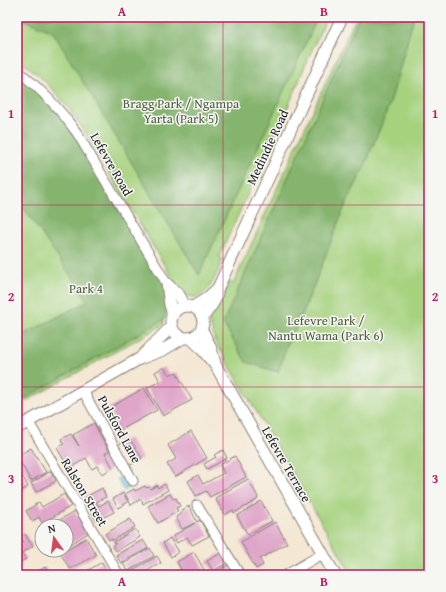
<svg xmlns="http://www.w3.org/2000/svg" width="446" height="592" font-family="'Gentium Book Plus',serif">
<style>
.green{fill:#a6d27e;stroke:#61774d}
.forest{fill:#84b46d;stroke:#506844}
.water{fill:#55bcd3;stroke:#386c78}
.building{fill:#dfa6c9}
.lines{fill:none;stroke-linecap:round;stroke-linejoin:round}
.minor-casing{stroke:#888278;stroke-width:11}
.tertiary-casing{stroke:#888278;stroke-width:13}
.minor{stroke:#fff;stroke-width:9}
.tertiary{stroke:#fff;stroke-width:11}
.grid{fill:none;stroke:#c2185b;stroke-width:1;stroke-opacity:0.55}
.labels{text-anchor:middle;stroke-width:3;stroke-linejoin:round;paint-order:stroke}
.park-label{font-size:13px;fill:#4c5c3e;stroke:#f6f6f2}
.street-label{font-size:13px;fill:#1c1c1c;stroke:#f6f6f2}
.neatline{fill:none;stroke:#c2185b;stroke-width:1.5}
.grid-label{font-size:13px;text-anchor:middle;font-weight:bold;fill:#c2185b}
</style>
<rect width="100%" height="100%" fill="#f6f6f2"/>
<filter id="ink" filterUnits="userSpaceOnUse"><feTurbulence type="fractalNoise" baseFrequency=".025" numOctaves="2"/><feDisplacementMap in="SourceGraphic" scale="8" xChannelSelector="R" yChannelSelector="G"/><feConvolveMatrix kernelMatrix="1 2 1 2 8 2 1 2 1" color-interpolation-filters="sRGB"/></filter>
<filter id="wash" filterUnits="userSpaceOnUse"><feTurbulence type="fractalNoise" baseFrequency=".012" numOctaves="4" result="noise"/><feDisplacementMap in="SourceGraphic" scale="16" xChannelSelector="R" yChannelSelector="G"/><feGaussianBlur stdDeviation="0.9" result="paint"/><feColorMatrix in="noise" values="0 0 0 0 0 0 0 0 0 0 0 0 0 0 0 0 0 1.4 0 .05"/><feComposite in="paint" operator="in"/></filter>
<g filter="url(#wash)">
<rect width="100%" height="100%" fill="#f4e7d3"/>
<path class="green" d="M 17,17 L 327,17 L 306,63 L 295,91 L 219,257 L 223,259 C 215,279 202,314 178,288 L 83,129 C 65,102 45,77 17,59 Z
M 356,17 L 429,17 L 429,575 L 352,575 L 215,341 L 208,316 L 221,298 L 228,282 L 233,284 Z
M 17,72 L 168,305 L 163,325 L 17,406 Z"/>
<path class="forest" d="M 17,17 L 318,17 L 199,275 L 53,32 Z
M 359,17 L 414,17 L 390,103 L 364,168 L 345,206 L 306,305 L 297,326 L 289,340 L 278,372 L 246,362 L 223,323 Z
M 17,72 L 60,112 L 165,285 L 168,305 L 165,318 L 163,320 L 17,403 L 17,338 L 88,301 L 17,198 Z"/>
<path class="water" d="M 122,475 L 129,488 L 124,491 L 117,479 Z"/>
<g id="blocks">
<path class="building" d="M 164,367 L 169,375 L 176,372 L 192,400 L 163,416 L 147,388 L 160,381 L 155,372 Z
M 144,388 L 157,410 L 117,432 L 112,424 L 116,422 L 109,408 Z
M 94,423 L 109,451 L 105,453 L 113,468 L 102,474 L 97,466 L 92,469 L 86,458 L 69,469 L 57,448 L 64,444 L 61,439 L 71,434 L 79,446 L 73,435 Z
M 191,431 L 207,458 L 175,477 L 167,464 L 176,459 L 168,445 Z
M 129,438 L 142,458 L 129,466 L 116,446 Z
M 31,448 L 46,472 L 31,481 L 17,456 Z
M 223,450 L 227,458 L 207,469 L 204,464 L 216,457 L 214,455 Z
M 235,456 L 246,477 L 210,497 L 206,491 L 196,496 L 188,481 L 198,475 L 203,484 L 224,473 L 220,465 Z
M 17,465 L 28,487 L 17,493 Z
M 51,471 L 56,481 L 36,492 L 31,483 Z
M 248,479 L 258,497 L 257,500 L 234,513 L 233,510 L 225,515 L 215,498 Z
M 165,484 L 168,490 L 143,504 L 141,499 L 131,505 L 125,494 L 134,489 L 135,491 L 145,486 L 146,488 L 149,487 L 151,489 L 157,485 L 158,488 Z
M 102,488 L 106,497 L 96,502 L 99,506 L 108,501 L 114,512 L 96,521 L 84,498 Z
M 123,493 L 128,502 L 118,508 L 113,499 Z
M 64,494 L 71,506 L 42,523 L 39,517 L 32,521 L 26,511 L 39,502 L 42,507 Z
M 170,494 L 173,499 L 176,498 L 180,506 L 176,508 L 178,511 L 158,523 L 148,506 Z
M 261,501 L 272,521 L 248,535 L 237,516 Z
M 189,506 L 197,522 L 200,520 L 209,536 L 192,545 L 187,537 L 177,543 L 173,536 L 195,523 L 182,529 L 176,517 L 182,513 L 181,511 Z
M 75,511 L 88,533 L 66,547 L 66,526 L 49,526 Z
M 130,519 L 135,527 L 112,541 L 112,539 L 109,540 L 105,534 Z
M 275,522 L 287,543 L 260,559 L 263,565 L 256,569 L 241,542 Z
M 135,529 L 140,537 L 116,551 L 112,546 L 115,544 L 114,542 Z
M 25,534 L 33,546 L 22,553 L 26,559 L 17,564 L 17,546 L 24,542 L 21,537 Z
M 86,538 L 96,555 L 70,569 L 60,553 Z
M 170,538 L 179,552 L 171,557 L 163,543 Z
M 143,540 L 148,548 L 121,563 L 116,555 Z
M 150,548 L 154,556 L 128,571 L 123,564 Z
M 51,550 L 60,550 L 53,554 Z
M 194,552 L 207,575 L 184,575 L 177,562 Z
M 221,553 L 227,563 L 213,571 L 207,561 Z
M 157,556 L 161,563 L 140,575 L 128,575 L 128,573 Z
M 102,562 L 109,575 L 89,575 L 87,571 Z
M 228,565 L 234,575 L 214,575 L 213,573 Z
M 45,567 L 50,575 L 32,575 Z"/>
</g>
</g>
<g filter="url(#ink)">
<use href="#blocks" fill-opacity="0" stroke="#888278" stroke-width="1"/>
<g class="lines">
<g class="minor-casing">
<path id="minor" d="M 17,70 C 41,89 59,107 77,133 L 167,284
M 83,391 L 133,481
M 28,421 L 119,575
M 197,505 L 240,575
M 286,575 L 322,554"/>
</g>
<g class="tertiary-casing">
<path id="tertiary" d="M 167,284 L 170,305 L 173,315
M 167,284 L 179,295 L 185,306
M171 322a16 16 0 1 1 32 0a16 16 0 1 1-32 0Z
M 193,307 L 206,299 L 218,288
M 203,317 C 211,306 216,302 218,288 L 342,17
M 202,330 L 210,346 L 215,363
M 191,338 L 200,347 L 216,366 L 335,575
M 142,356 L 172,326
M 17,428 L 139,359 L 163,350 L 183,338"/>
</g>
<use href="#minor" class="minor"/>
<use href="#tertiary" class="tertiary"/>
</g>
</g>
<path class="grid" d="M 223,17 L 223,575M 17,205 L 429,205M 17,387 L 429,387"/>
<g class="labels">
<g class="park-label">
<text x="181" y="108">Bragg Park / Ngampa<tspan x="181" dy="15">Yarta (Park 5)</tspan></text>
<text x="86" y="293">Park 4</text>
<text x="326" y="325">Lefevre Park /<tspan x="326" dy="15">Nantu Wama (Park 6)</tspan></text>
</g>
<g class="street-label">
<text transform="translate(267 147) rotate(-65)" y="5">Medindie Road</text>
<text transform="translate(112 164) rotate(60)" y="5">Lefevre Road</text>
<text transform="translate(120 429) rotate(61)" y="5">Pulsford Lane</text>
<text transform="translate(287 464) rotate(60)" y="5">Lefevre Terrace</text>
<text transform="translate(85 492) rotate(59)" y="5">Ralston Street</text>
</g>
</g>
<rect width="446" height="592" fill="none" stroke="#f6f6f2" stroke-width="44"/>
<g transform="translate(54 538) rotate(346)"><circle r="19" fill="#f6f6f2" stroke="#9f9f9c"/>
<path d="M0-3L7 15L0 10L-7 15Z" fill="#d1495b"/>
<text y="-6" font-size="11" font-weight="bold" text-anchor="middle" fill="#1c1c1c">N</text>
</g>
<rect x="22" y="22" width="402" height="548" class="neatline"/>
<g class="grid-label">
<text x="122" y="16">A</text>
<text x="324" y="16">B</text>
<text x="11" y="118">1</text>
<text x="435" y="118">1</text>
<text x="11" y="301">2</text>
<text x="435" y="301">2</text>
<text x="11" y="483">3</text>
<text x="435" y="483">3</text>
<text x="122" y="586">A</text>
<text x="324" y="586">B</text>
</g>
</svg>
